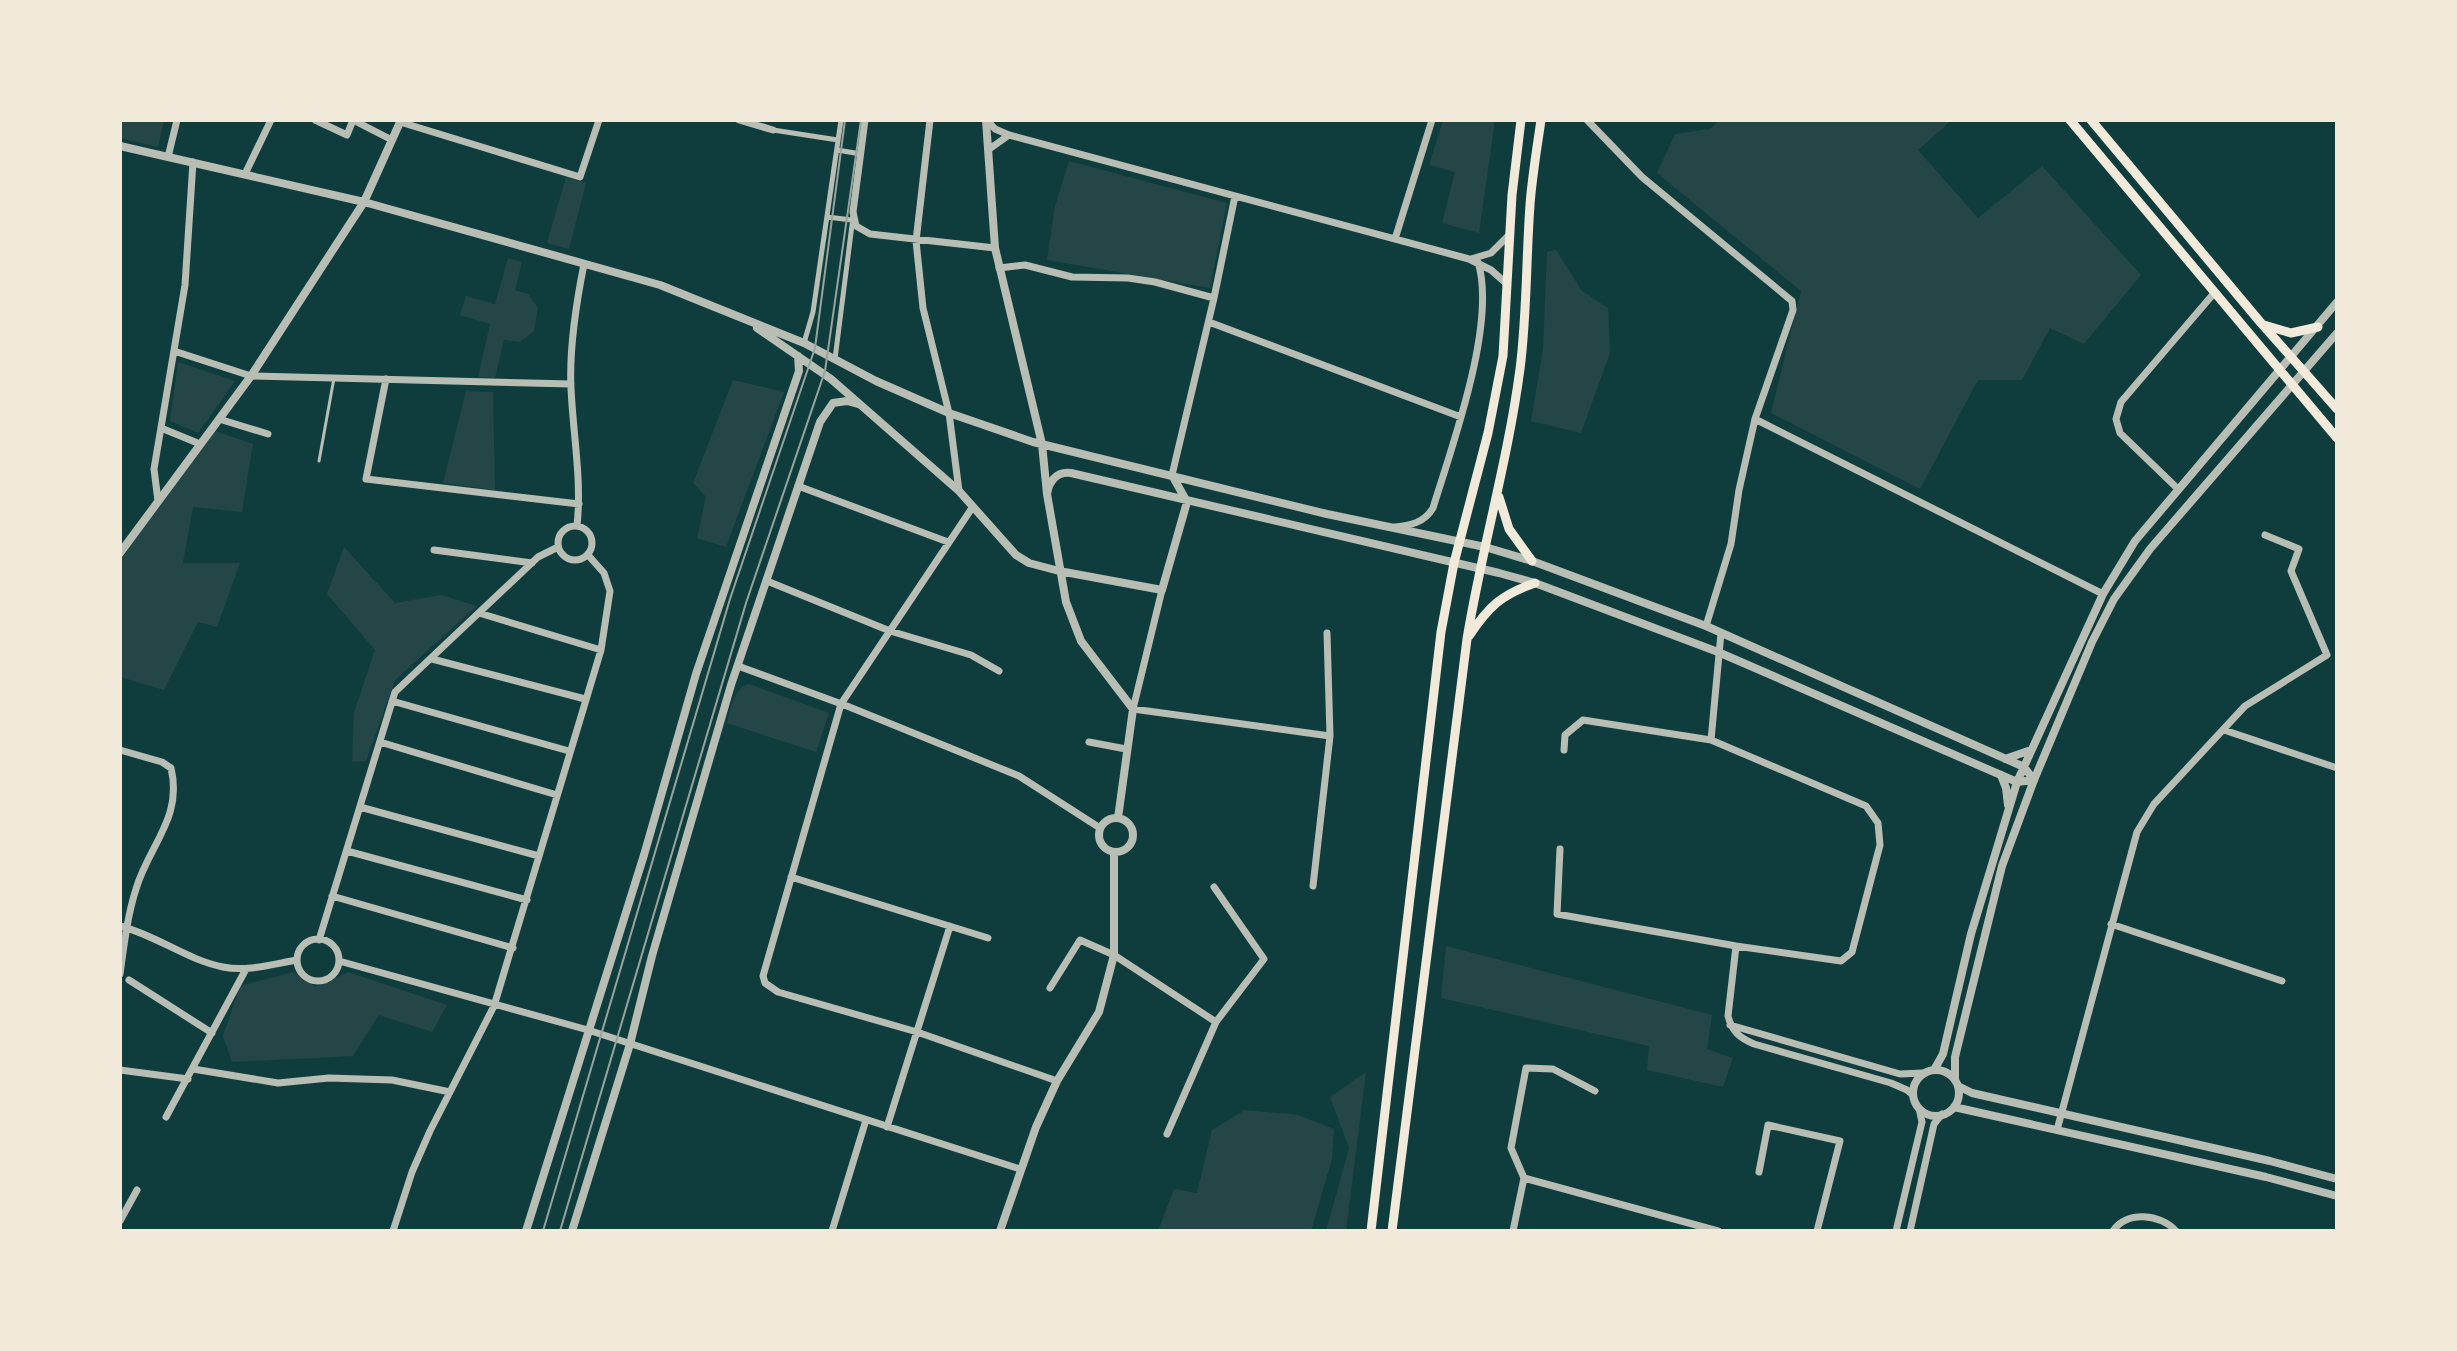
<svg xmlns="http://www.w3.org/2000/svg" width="2457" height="1351" font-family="'Alegreya Sans',sans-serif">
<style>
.green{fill:#244646}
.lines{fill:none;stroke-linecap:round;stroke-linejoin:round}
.service{stroke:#b8beb3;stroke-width:3}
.pedestrian{stroke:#b8beb3;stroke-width:5}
.minor{stroke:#b8beb3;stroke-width:7}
.tertiary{stroke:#b8beb3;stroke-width:8}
.secondary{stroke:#f1e9da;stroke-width:9}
.tram{stroke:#97a49c;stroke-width:2}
</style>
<rect width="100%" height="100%" fill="#0f3d3e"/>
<path class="green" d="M 120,120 L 164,120 L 158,147 L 120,138 Z
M 1443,120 L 1495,120 L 1479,233 L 1442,223 L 1455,172 L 1429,165 Z
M 1720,120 L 1952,120 L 1918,150 L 1978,218 L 2042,166 L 2141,275 L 2084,344 L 2050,328 L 2022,380 L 1978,380 L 1920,489 L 1771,413 L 1801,291 L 1657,173 L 1675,134 L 1710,129 Z
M 1069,161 L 1227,203 L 1210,288 L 1047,260 L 1055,206 Z
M 566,177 L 586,183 L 569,249 L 547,243 Z
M 1556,250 L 1582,291 L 1608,308 L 1610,353 L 1581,433 L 1531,421 L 1543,349 L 1547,252 Z
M 508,258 L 522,262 L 515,290 L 528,294 L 538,308 L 534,331 L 520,342 L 504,340 L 495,378 L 478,377 L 490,324 L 460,315 L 466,296 L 495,304 Z
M 178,362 L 235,381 L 198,433 L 170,421 Z
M 733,380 L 784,392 L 726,547 L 697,538 L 706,497 L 693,483 Z
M 466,391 L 493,392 L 495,490 L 443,483 Z
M 215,431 L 253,444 L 242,512 L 193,507 L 183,563 L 240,563 L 217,627 L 198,622 L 164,690 L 120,677 L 120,560 Z
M 344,547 L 395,603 L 441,595 L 477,606 L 395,680 L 366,761 L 352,762 L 354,713 L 375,650 L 327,594 Z
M 749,684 L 829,713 L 816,752 L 727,723 C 731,709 733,688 749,684 Z
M 1446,946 L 1712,1015 L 1707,1049 L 1733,1058 L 1723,1087 L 1647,1070 L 1649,1046 L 1441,998 Z
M 294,972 L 315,987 L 348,972 L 447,1005 L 432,1032 L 379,1015 L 353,1056 L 232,1062 L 223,1036 L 240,986 Z
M 1366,1072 L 1346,1231 L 1326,1231 L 1349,1148 L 1330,1097 Z
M 1245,1110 L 1298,1115 L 1334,1129 L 1332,1159 L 1311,1231 L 1158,1231 L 1174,1189 L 1197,1193 L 1212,1130 Z"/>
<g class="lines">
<path class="service" d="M 319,461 L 334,378"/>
<path class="pedestrian" d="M 773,130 L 838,140
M 837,150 L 861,154
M 827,217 L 852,220
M 804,343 L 813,312 L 841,120
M 835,359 L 853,217"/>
<path class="minor" d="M 315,120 L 347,135 L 353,120
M 353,120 L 392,140
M 739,120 L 773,130
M 865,120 L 853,212 L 856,226 L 870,234 L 995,248
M 930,120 L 916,241 L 923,308 L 949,413 L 959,491
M 987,120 L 995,129 L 1009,135 L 1469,259 L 1491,270 L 1507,284
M 1587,120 L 1642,177 L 1792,301 L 1793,310 L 1755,419 L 1739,490 L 1731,544 L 1706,626
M 400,122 L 580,177 L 599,120
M 988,150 L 1009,135
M 168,157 L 177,120
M 245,174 L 271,120
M 1395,239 L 1432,120
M 1471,259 L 1491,253 L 1510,234
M 999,268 L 1025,265 L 1072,277 L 1128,278 L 1155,282 L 1214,298
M 1209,322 L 1461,417
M 174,351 L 251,376 L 571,384
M 386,379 L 366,479 L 579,504
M 219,419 L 268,434
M 1755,419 L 2103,594
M 161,428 L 200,444
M 1172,475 L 1214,298 L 1235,196
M 798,486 L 948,542
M 2178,489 L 2120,433 L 2116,419 L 2121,402 L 2215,292
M 158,501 L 154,469 L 185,285 L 193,162
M 972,508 L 841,704 L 763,976 L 765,983 L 778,992 L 917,1032 L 1057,1081
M558 543a17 17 0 1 1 34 0a17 17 0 1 1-34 0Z
M 577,526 C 582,480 573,434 571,388 C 569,347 576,304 584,264
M 1395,527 C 1411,525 1424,523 1433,508 C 1452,446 1497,323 1478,262
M 434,550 L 532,563
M 767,581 L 890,631 L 971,655 L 999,671
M 1162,590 L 1133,709 L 1330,736
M 479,613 L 601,650
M 432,659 L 585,699
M 738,666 L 847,706 L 1019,776 L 1100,828
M 392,701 L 569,751
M 2224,730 L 2337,768
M 380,742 L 557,795
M 1089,742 L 1126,749
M 120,750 L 162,762 L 171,768 C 183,818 149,845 136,889 C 127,917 124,946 120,974
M 1564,750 L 1565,735 L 1583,720 L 1711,740
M 360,807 L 539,856
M 1560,849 L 1557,914 L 1736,946 L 1841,961 L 1852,952 L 1880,845 L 1878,823 L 1866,806 L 1711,740 L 1721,633
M 347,851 L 527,900
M 791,877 L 988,938
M 1313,886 L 1330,736 L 1327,633
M 332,896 L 513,948
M 2111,924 L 2282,981
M 120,926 C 156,935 187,960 223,967 C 247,972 273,964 297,960
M297 960a21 21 0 1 1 42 0a21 21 0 1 1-42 0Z
M 319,940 L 395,692 L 538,557 L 558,547
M 1736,946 L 1728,1016 C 1732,1032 1740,1038 1754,1044 L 1891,1083 L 1907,1090 L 1913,1095
M 339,961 L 588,1030 L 1020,1169
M 129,980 L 212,1033
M 1050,988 L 1080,940 L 1114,955 L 1216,1022
M 1730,1025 L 1900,1074 L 1923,1073
M 193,1069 L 278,1083 L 329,1078 L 392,1080 L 450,1092
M 120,1070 L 188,1079
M 1595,1091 L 1553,1069 L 1526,1068 L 1511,1148 L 1524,1178 L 1718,1231
M 166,1117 L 246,969
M 887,1127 L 950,926
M 2057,1130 L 2137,832 L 2154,804 L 2245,706 L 2327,655 L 2291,571 L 2299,549 L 2265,535
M 1167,1134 L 1216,1022 L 1264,959 L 1214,887
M 1759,1172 L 1768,1125 L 1840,1141 L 1817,1231
M 120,1221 L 137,1190
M 393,1231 L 412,1172 L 430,1131 L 494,1006 L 601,650 L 610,591 L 604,573 L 588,555
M 832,1231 L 866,1120
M 1513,1231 L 1524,1178
M 1896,1231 L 1922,1122 L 1919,1108
M 1910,1231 L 1934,1124 L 1942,1114
M 2113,1231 C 2127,1210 2161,1214 2176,1231"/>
<path class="tertiary" d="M 986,120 L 995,248 L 1042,444 L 1047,494 L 1066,602 L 1081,641 L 1133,709 L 1118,818
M 120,146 L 364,202 L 660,285 L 804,343 L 876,381 L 949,413 L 1033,442 L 1327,514 L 1485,547 L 1532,561 L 1706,626 L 2024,767 L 2034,780
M 757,328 L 831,379 L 959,491 L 1016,555 L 1029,563 L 1059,571 L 1162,590 L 1187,502 L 1172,475
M 1047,494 C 1049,481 1057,471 1071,473 L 1499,573 L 1535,583 L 1718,652 L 2017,782 L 2034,780
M 120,553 L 251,376 L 364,202 L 401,120
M 2005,759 L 2031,750
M 2001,775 L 2006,788 L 2008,805
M1099 835a17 17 0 1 1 34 0a17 17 0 1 1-34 0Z
M 1934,1070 L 1943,1054 L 1971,934 L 2017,782 L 2103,594 L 2135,541 L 2337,302
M1913 1093a23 23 0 1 1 46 0a23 23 0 1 1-46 0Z
M 1955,1080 L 1955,1057 L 2002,866 L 2034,780 L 2092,642 L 2114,599 L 2150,549 L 2337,333
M 1958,1086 L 1972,1093 L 2270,1161 L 2337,1179
M 1954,1107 L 2266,1177 L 2337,1196
M 526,1231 L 644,855 L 696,674 L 799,371 L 798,356
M 572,1231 L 630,1044 L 652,956 L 731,685 L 820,422 L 833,403 L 847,401 L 858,404
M 1000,1231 L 1036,1127 L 1057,1081 L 1099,1012 L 1114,955 L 1114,853"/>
<path class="secondary" d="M 2070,120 L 2337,438
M 2091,120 L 2261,323 L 2337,409
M 2264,325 L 2291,333 L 2318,327
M 1499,497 L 1509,529 L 1532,561
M 1469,636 C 1489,606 1501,595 1535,583
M 1371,1231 L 1441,632 L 1454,563 L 1488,433 L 1503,356 L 1512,195 L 1521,120
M 1392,1231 L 1467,639 C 1482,548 1508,460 1520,369 C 1527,315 1526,260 1530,205 C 1532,177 1537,148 1541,120"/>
<path class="tram" d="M 543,1231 L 730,599 L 815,348 L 845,120
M 560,1231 L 746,603 L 825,371 L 861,120"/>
</g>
<rect width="2457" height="1351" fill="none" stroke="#f1e9da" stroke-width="244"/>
</svg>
